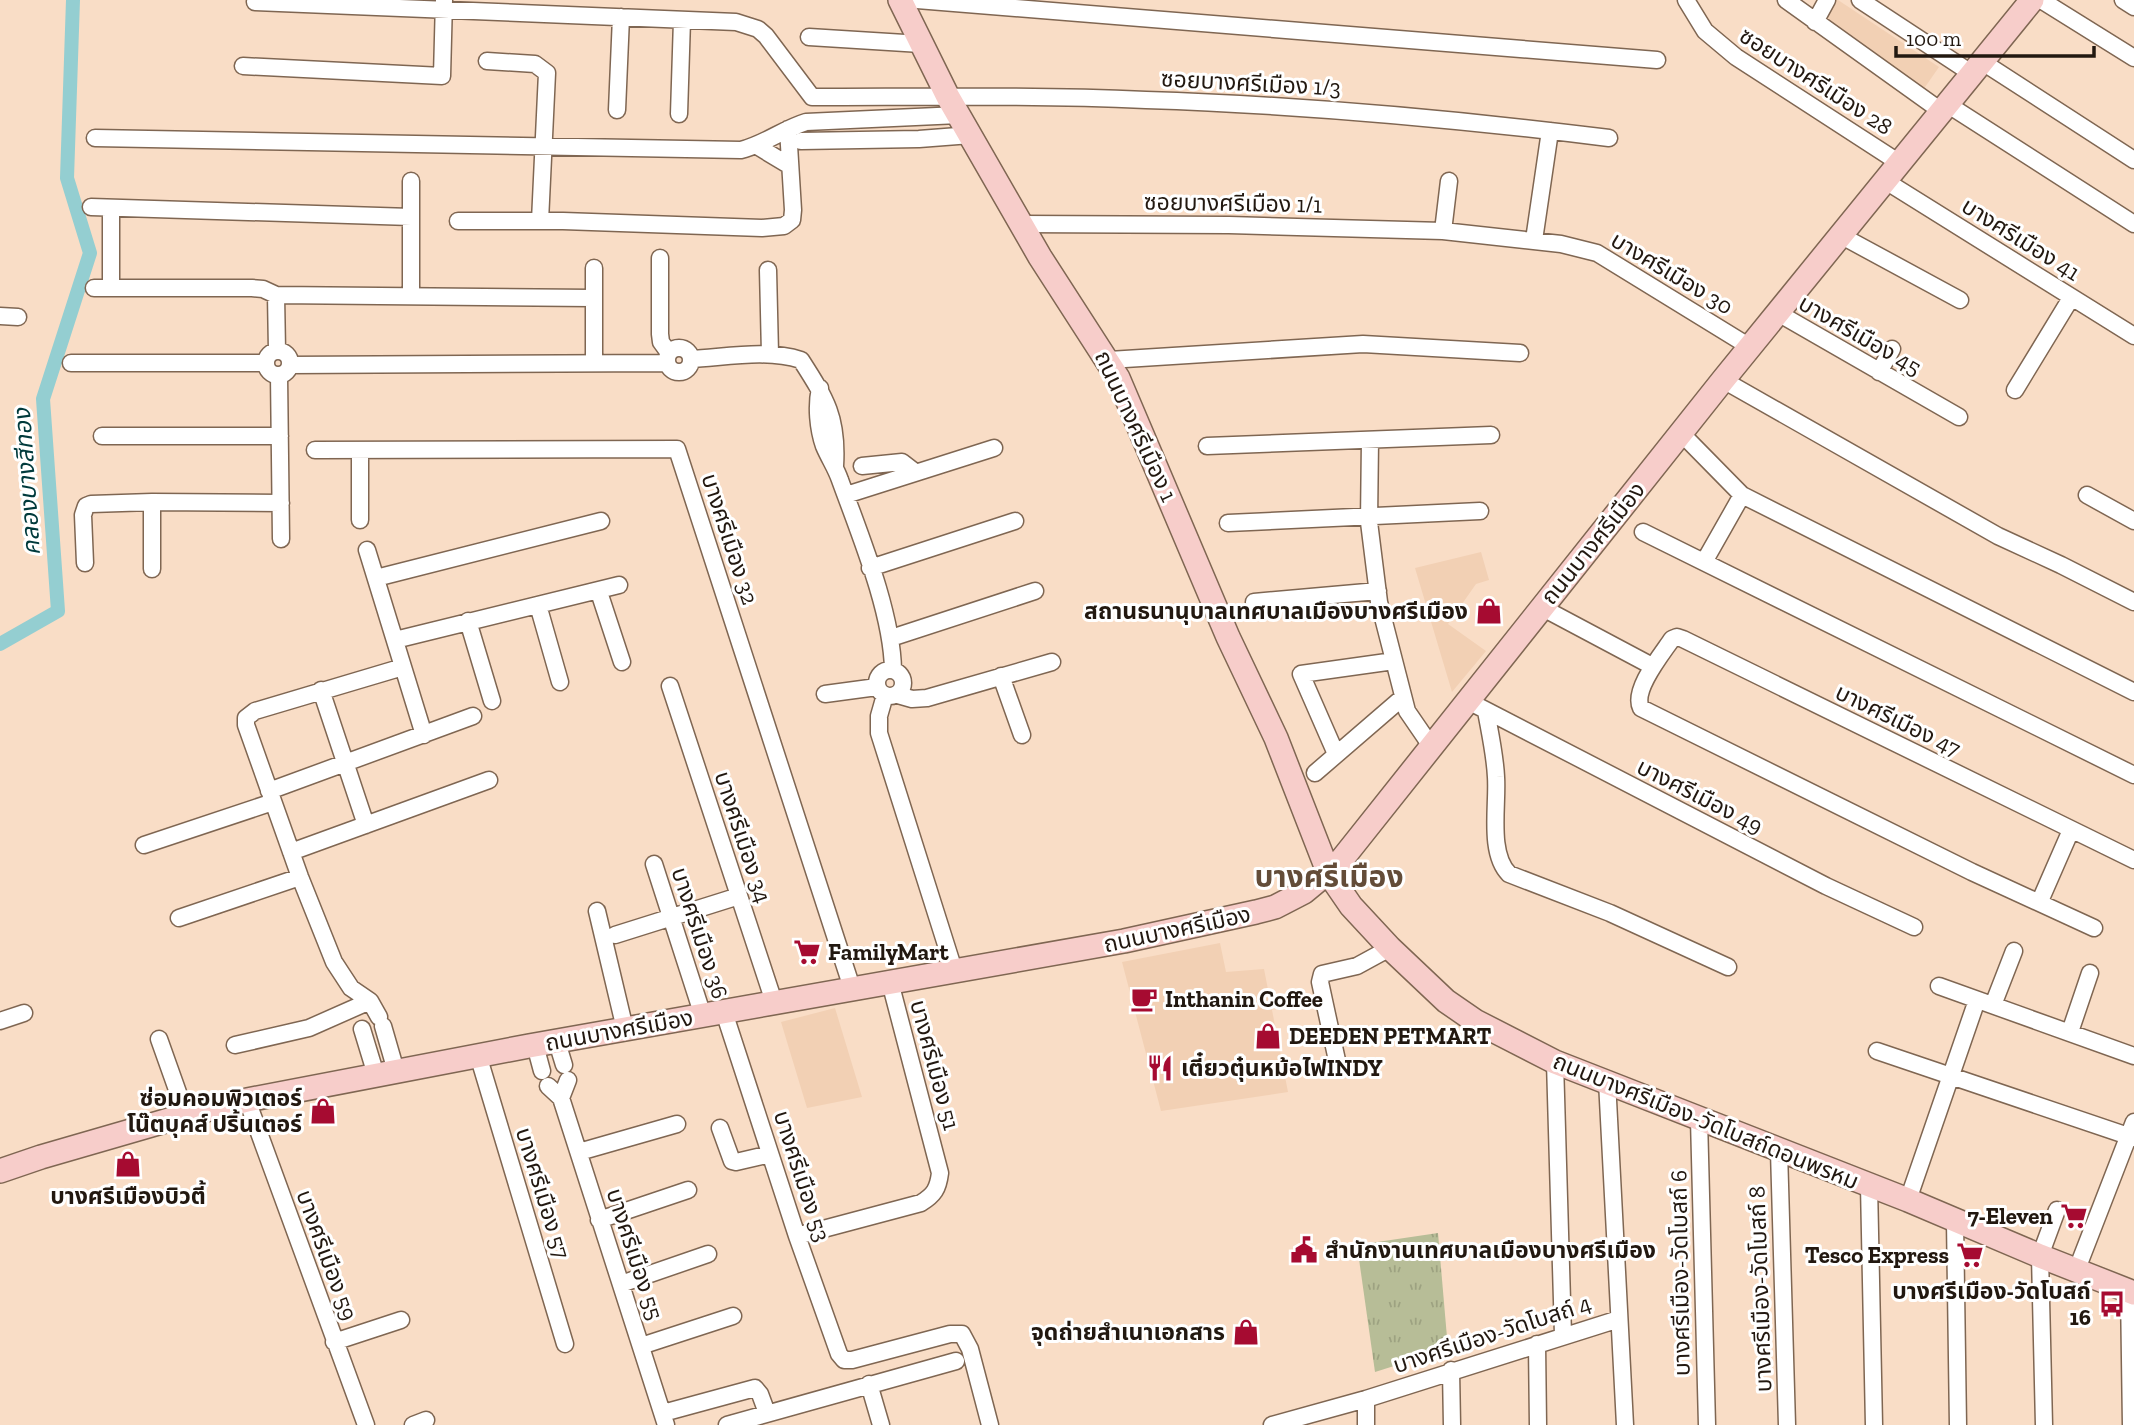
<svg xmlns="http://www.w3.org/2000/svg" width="2134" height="1425" font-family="'Zilla Slab','Noto Sans Thai',serif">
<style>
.built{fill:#f2d0b4}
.grass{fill:url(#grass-tufts)}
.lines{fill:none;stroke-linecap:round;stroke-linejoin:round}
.canal{stroke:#94ced1;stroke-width:14}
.street-casing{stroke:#7f6652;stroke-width:19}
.secondary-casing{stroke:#7f6652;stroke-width:26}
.street{stroke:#fff;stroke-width:16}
.secondary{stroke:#f7cdca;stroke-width:23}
.labels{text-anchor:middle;stroke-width:6;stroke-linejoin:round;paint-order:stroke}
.street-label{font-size:23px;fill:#221810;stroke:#fff}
.poi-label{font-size:23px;font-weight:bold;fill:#221810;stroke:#fff;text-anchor:end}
.water-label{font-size:24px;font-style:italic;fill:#003a3c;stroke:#fff}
.district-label{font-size:30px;font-weight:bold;fill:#634c38;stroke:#fff}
</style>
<defs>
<pattern id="grass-tufts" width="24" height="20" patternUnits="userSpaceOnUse" patternTransform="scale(1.75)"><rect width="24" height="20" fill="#b7bd97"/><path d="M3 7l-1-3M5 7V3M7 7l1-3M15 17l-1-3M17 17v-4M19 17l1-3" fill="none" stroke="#9da281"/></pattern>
</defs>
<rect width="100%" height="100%" fill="#f9ddc6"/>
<path class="built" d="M 1834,0 L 1838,0 L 1939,67 L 1923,90 L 1820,22 Z
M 1481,552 L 1489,580 L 1476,584 L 1448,624 L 1486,651 L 1452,692 L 1415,568 Z
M 1220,943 L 1226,972 L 1264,969 L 1288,1092 L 1161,1111 L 1122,962 Z
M 835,1008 L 862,1097 L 807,1108 L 781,1022 Z"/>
<path class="grass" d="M 1438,1233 L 1448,1349 L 1375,1372 L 1357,1245 Z"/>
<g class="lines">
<path class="canal" d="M 0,644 L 58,611 L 43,399 L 90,253 L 67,178 L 73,0"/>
<g class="street-casing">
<path id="street" d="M 917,0 L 1657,60
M 1686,0 L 1705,31 L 1736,57 L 1898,162
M 1786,0 L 1941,111
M 1860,0 L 1971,73
M 2041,0 L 2134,58
M 2123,0 L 2134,7
M 255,2 L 736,22 L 758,29 L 766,36 L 812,97 C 923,97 1034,95 1146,100 C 1301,105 1456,119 1609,138
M 1815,22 L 1827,0
M 809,37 L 921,44
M 487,61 L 535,64 L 547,73 L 540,221
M 1981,61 L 2134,160
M 243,66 L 442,76 L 444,0
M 1947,104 L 2134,224
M 617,110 L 621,17
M 679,114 L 682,20
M 95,138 L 741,150 C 765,144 783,129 806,122 L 959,115
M 801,141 L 919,139 L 971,135
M 757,146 L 790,166
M 1884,180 L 2134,336
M 91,207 L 411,217
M 458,221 L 563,221 L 762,228 L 784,226 L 792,220 L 793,210 L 788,129
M 1021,224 L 1229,225 L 1443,231 L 1561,244 L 1597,253 L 1750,347
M 1443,231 L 1449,181
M 1840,235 L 1960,300
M 1534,240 L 1550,131
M 660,258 L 660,334 L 661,342 L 669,353
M 594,268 L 594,363
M 768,270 L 770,354
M 111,287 L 111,209
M 94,288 L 252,288 L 263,289 L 276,295 L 592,298
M 411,294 L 411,181
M 276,295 L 277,351
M 1778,313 L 1959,417
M 0,316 L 18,317
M667 360a12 12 0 1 1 24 0a12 12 0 1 1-24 0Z
M266 363a12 12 0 1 1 24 0a12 12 0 1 1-24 0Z
M 691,359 C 727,357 767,349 801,360 C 826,399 838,418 835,466
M 1109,360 L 1363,344 L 1520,353
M 71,363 L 265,363
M 290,365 L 667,363
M 1879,372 L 1892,349
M 279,375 L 281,539
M 1723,380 L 1998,536 L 2061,565 L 2134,602
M 820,388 C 816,406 818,429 824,446 C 829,458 836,468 840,480 C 860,535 892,612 893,670
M 2015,390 L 2071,298
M 1681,433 L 1742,495 L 2134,692
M 102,436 L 280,436
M 1370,440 L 1369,522 L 1379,602 L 1407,711 L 1431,746
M 1207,446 L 1491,435
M 315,450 L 677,449 L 852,988
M 360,450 L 360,520
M 862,466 L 902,462 L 915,472
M 846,495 L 994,448
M 2087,495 L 2134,521
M 152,502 L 152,569
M 1228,523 L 1480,511
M 1643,532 L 2134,775
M 367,550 L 424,735
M 1704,562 L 1742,495
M 85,563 L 83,515 L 86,506 L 91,504 L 152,502 L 281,503
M 870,568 L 1015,521
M 376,578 L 601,521
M 599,592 L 622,662
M 1254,602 L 1378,591
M 538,605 L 560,682
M 1541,607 L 1652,666
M 468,621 L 492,701
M 891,638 L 1035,591
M 395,640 L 619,585
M877 683a13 13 0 1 1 26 0a13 13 0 1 1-26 0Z
M 1001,676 L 1022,735
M 670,686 L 774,1002
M 321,690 L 366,825
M 825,694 L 877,687
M 885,695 L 879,716 L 879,733 L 954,970
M 898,695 L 912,699 L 927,698 L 1052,662
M 1468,701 L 1826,886 L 1914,927
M 1486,711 C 1490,733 1495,755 1496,777 C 1498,805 1488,853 1509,874 L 1610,913 L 1728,967
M 1336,754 L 1301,674 L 1394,661
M 1315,773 L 1402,698
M 269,791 L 473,716
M 144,845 L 273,802
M 291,852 L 489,780
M 654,864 L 703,1016
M 2040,901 L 2071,830
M 597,911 L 625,1029
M 179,918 L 300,877
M 2094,928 L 1972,872 L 1641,708 C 1632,690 1662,654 1672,639 L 1677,637 L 1683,639 L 2134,860
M 615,935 L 739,896
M 1939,986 L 2134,1056
M 1993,1005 L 2014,951
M 724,1012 L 797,1236 L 839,1354 L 844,1360 L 852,1360 L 950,1334 L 962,1334 L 970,1349 L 990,1425
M 379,1017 L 370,1001 L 351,988 L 334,962 L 300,877 L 246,725 L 246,718 L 255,711 L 403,667
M 0,1021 L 24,1013
M 383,1026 L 396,1071
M 362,1029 L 376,1075
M 2070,1032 L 2090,973
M 159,1039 L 186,1115
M 557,1042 L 564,1065
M 235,1045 L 309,1028 L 370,1001
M 535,1045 L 542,1071
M 1877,1051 L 2134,1138
M 478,1055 L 565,1344
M 1555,1062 L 1563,1335
M 1338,1065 L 1320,982 L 1322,974 L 1357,966 L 1390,948
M 1607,1081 L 1625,1425
M 548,1086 L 561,1098 L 666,1425
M 561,1098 L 568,1080
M 247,1100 L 366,1425
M 1699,1119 L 1707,1425
M 720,1128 L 732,1161 L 736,1162 L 770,1154
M 1779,1151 L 1787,1425
M 579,1152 L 677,1124
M 1869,1185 L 1874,1425
M 1908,1200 L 1977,1000
M 599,1220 L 688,1190
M 1955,1221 L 1958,1425
M 797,1236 L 921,1203 C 934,1195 938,1189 940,1173 L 890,982
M 2077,1269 L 2134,1122
M 621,1284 L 708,1254
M 2129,1291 L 2131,1425
M 334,1342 L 401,1320
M 1537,1344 L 1538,1425
M 641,1346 L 733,1316
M 1451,1370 L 1452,1425
M 869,1384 L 881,1425
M 1366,1399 L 1366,1425
M 663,1413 L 755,1388 L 760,1394 L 767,1413
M 413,1425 L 426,1420
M 727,1425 L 956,1361
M 1272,1425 L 1366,1399 L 1619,1319
M 2044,1425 L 2040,1256 L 2057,1210"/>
</g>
<g class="secondary-casing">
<path id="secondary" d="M 900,0 L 948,97 L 1040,257 L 1118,378 L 1228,637 L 1276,738 L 1329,874 L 1351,906 L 1390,948 L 1446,1001 L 1475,1021 L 1555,1062 L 1908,1200 L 2040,1256 L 2134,1293
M 0,1171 L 41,1157 L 186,1115 L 247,1100 L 529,1046 L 1124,941 L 1256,912 L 1275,907 L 1304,892 L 1339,863 L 1723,380 L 2032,0"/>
</g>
<use href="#street" class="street"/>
<use href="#secondary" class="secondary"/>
</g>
<defs>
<g id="shop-bare" transform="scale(2.1)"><path d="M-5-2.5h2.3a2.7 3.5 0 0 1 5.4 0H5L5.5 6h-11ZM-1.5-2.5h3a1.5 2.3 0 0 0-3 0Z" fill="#a60b31" stroke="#fff" stroke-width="2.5" paint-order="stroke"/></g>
<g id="supermarket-bare" transform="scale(2.1)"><path d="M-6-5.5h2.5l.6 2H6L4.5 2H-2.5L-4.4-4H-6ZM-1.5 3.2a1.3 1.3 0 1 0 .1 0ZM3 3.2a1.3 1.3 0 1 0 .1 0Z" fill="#a60b31" stroke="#fff" stroke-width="2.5" paint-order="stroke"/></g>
<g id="cafe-bare" transform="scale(2.1)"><path d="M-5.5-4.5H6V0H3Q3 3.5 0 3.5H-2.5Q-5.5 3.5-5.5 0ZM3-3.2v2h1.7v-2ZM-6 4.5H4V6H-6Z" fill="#a60b31" stroke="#fff" stroke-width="2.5" paint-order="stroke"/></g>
<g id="restaurant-bare" transform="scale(2.1)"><path d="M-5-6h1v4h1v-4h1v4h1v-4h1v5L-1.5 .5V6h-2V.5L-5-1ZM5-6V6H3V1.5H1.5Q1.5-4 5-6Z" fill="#a60b31" stroke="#fff" stroke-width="2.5" paint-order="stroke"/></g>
<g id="civic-bare" transform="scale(2.1)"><path d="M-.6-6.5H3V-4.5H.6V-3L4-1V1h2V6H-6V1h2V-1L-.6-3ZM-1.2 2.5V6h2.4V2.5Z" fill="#a60b31" stroke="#fff" stroke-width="2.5" paint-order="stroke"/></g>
<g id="bus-bare" transform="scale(2.1)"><path d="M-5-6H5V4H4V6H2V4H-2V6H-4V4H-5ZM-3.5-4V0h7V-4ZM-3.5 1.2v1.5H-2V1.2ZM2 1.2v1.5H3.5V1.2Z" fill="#a60b31" stroke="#fff" stroke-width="2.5" paint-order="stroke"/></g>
</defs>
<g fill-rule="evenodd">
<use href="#shop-bare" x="1489" y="611"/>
<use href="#supermarket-bare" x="807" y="952"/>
<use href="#cafe-bare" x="1144" y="999"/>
<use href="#shop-bare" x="1268" y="1036"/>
<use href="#restaurant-bare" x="1160" y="1068"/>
<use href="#shop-bare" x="323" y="1111"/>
<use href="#shop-bare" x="128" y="1164"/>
<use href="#supermarket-bare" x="2074" y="1216"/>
<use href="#civic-bare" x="1304" y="1250"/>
<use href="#supermarket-bare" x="1970" y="1255"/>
<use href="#bus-bare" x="2112" y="1304"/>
<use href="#shop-bare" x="1246" y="1332"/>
</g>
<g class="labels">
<g class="street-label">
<text transform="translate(1816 81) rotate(33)" y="8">ซอยบางศรีเมือง 28</text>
<text transform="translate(1251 83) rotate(3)" y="8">ซอยบางศรีเมือง 1/3</text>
<text transform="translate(1233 203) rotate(1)" y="8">ซอยบางศรีเมือง 1/1</text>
<text transform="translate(2021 239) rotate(32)" y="8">บางศรีเมือง 41</text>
<text transform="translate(1672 273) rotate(31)" y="8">บางศรีเมือง 30</text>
<text transform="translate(1860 335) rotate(30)" y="8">บางศรีเมือง 45</text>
<text transform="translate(1136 426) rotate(65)" y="8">ถนนบางศรีเมือง 1</text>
<text transform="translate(730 539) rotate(72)" y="8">บางศรีเมือง 32</text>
<text transform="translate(1593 543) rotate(-51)" y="8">ถนนบางศรีเมือง</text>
<text transform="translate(1898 720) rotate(26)" y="8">บางศรีเมือง 47</text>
<text transform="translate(1700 796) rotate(27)" y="8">บางศรีเมือง 49</text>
<text transform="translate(743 837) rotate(72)" y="8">บางศรีเมือง 34</text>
<text transform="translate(1177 929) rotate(-12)" y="8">ถนนบางศรีเมือง</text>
<text transform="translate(700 933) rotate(72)" y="8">บางศรีเมือง 36</text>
<text transform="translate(619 1030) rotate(-10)" y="8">ถนนบางศรีเมือง</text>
<text transform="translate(935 1065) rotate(75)" y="8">บางศรีเมือง 51</text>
<text transform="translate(1706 1121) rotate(22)" y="8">ถนนบางศรีเมือง-วัดโบสถ์ดอนพรหม</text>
<text transform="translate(802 1176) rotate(72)" y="8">บางศรีเมือง 53</text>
<text transform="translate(543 1193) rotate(73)" y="8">บางศรีเมือง 57</text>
<text transform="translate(635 1254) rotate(72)" y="8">บางศรีเมือง 55</text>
<text transform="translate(327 1255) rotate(70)" y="8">บางศรีเมือง 59</text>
<text transform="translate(1680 1273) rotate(-91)" y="8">บางศรีเมือง-วัดโบสถ์ 6</text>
<text transform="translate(1760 1289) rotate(-92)" y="8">บางศรีเมือง-วัดโบสถ์ 8</text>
<text transform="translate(1492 1334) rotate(-18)" y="8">บางศรีเมือง-วัดโบสถ์ 4</text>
</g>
<g class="poi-label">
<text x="1468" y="619">สถานธนานุบาลเทศบาลเมืองบางศรีเมือง</text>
<text x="828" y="960" text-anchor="start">FamilyMart</text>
<text x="1165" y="1007" text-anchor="start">Inthanin Coffee</text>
<text x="1289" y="1044" text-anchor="start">DEEDEN PETMART</text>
<text x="1181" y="1076" text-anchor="start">เตี๋ยวตุ๋นหม้อไฟINDY</text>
<text x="302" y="1106">ซ่อมคอมพิวเตอร์<tspan x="302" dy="26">โน๊ตบุคส์ ปริ้นเตอร์</tspan></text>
<text x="128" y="1204" text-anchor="middle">บางศรีเมืองบิวตี้</text>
<text x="2053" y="1224">7-Eleven</text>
<text x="1325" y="1258" text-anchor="start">สำนักงานเทศบาลเมืองบางศรีเมือง</text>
<text x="1949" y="1263">Tesco Express</text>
<text x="2091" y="1299">บางศรีเมือง-วัดโบสถ์<tspan x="2091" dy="26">16</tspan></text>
<text x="1225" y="1340">จุดถ่ายสำเนาเอกสาร</text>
</g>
<g class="water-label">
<text transform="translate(27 482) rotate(-94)" y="8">คลองบางสีทอง</text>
</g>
<g class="district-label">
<text x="1329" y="887">บางศรีเมือง</text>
</g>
</g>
<path d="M1896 46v10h198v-10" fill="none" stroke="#221810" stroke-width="3.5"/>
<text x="1906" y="46" font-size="21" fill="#221810" stroke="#ffffff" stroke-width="5" paint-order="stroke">100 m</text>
</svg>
